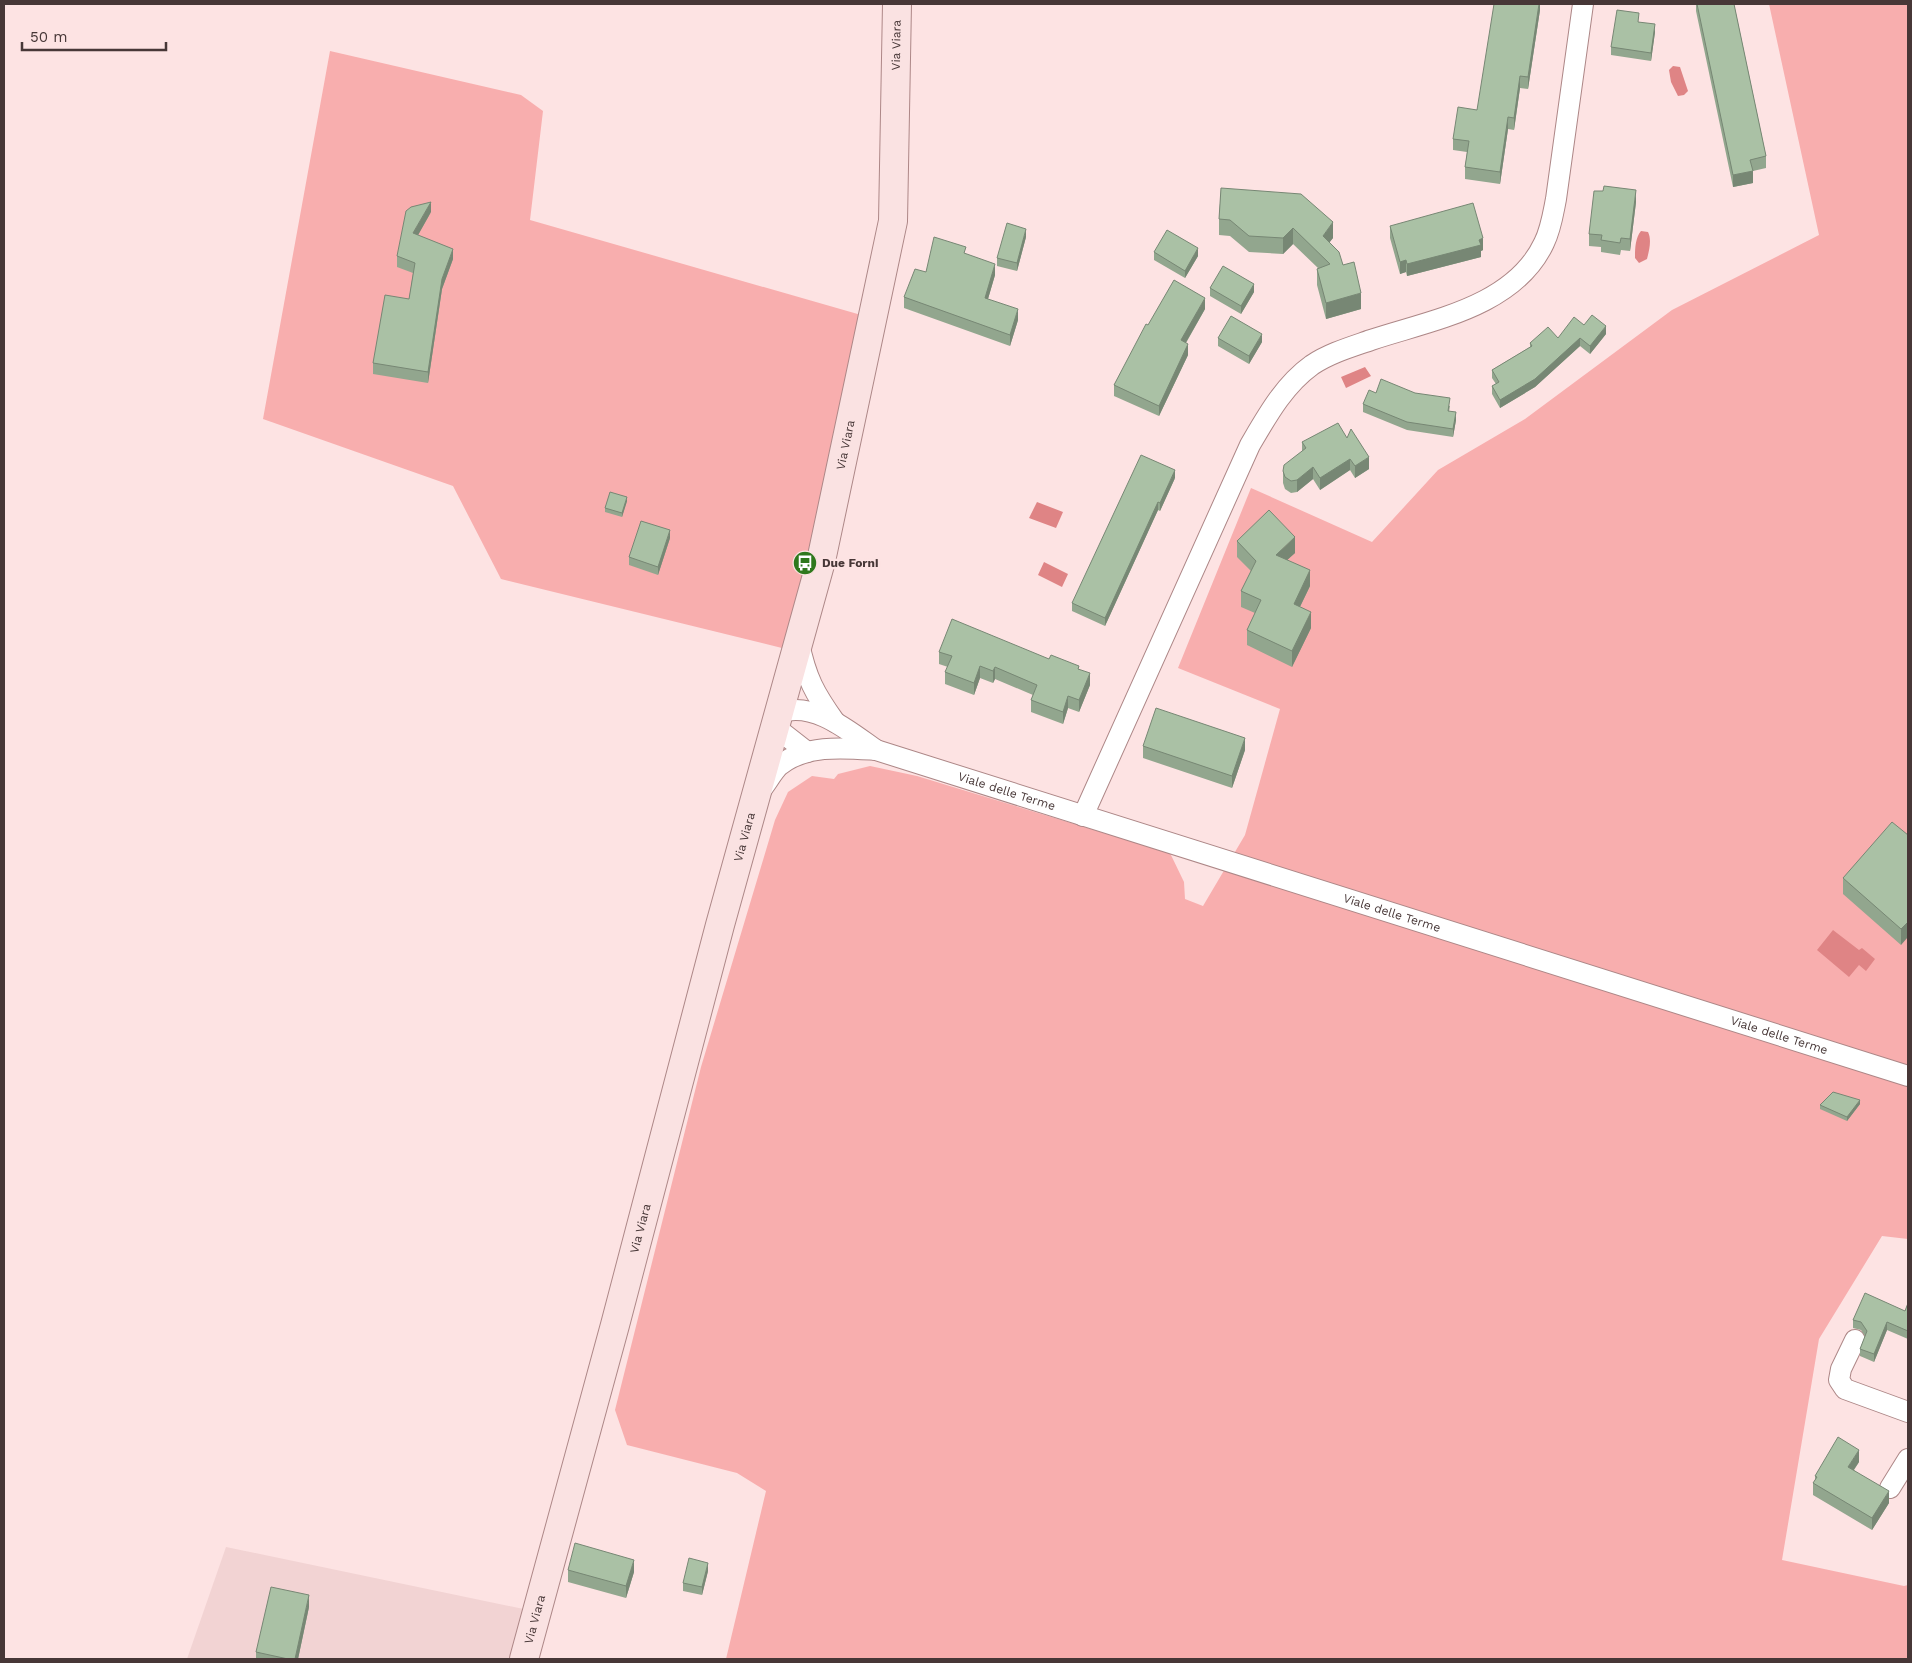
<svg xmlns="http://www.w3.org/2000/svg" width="1912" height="1663" font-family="'Work Sans',sans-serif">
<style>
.built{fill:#f2d3d3}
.green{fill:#f8aeae}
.water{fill:#df8485}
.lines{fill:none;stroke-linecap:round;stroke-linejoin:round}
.street-casing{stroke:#ad8787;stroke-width:22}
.secondary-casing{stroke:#ad8787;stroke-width:30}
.street{stroke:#fff;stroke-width:20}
.secondary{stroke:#fae2e2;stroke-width:28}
.wall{fill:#92a68e}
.shaded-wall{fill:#778774}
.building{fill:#aac1a5;stroke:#778774}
.labels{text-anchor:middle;stroke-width:4.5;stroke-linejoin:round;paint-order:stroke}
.street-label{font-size:12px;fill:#473737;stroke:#fde3e3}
.poi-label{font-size:12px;font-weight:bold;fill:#473737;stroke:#fde3e3;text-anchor:start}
</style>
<rect width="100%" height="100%" fill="#fde3e3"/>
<path class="built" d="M 226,1547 L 538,1612 L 526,1659 L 187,1659 Z"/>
<path class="green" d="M 1769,4 L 1908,4 L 1908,1239 L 1882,1236 L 1819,1339 L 1782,1560 L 1904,1586 L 1908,1585 L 1908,1659 L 726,1659 L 766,1491 L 737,1473 L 627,1445 L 615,1410 L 701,1067 L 775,820 L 788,792 L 812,776 L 834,779 L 838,774 L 870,766 L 917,776 L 1170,853 L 1184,882 L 1185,899 L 1203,906 L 1245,835 L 1280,709 L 1178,668 L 1251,488 L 1372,542 L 1438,470 L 1525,419 L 1672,310 L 1819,235 Z
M 330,51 L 521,95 L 543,111 L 530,220 L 882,321 L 790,650 L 501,579 L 453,486 L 263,419 Z"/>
<path class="water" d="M 1673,66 L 1680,67 L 1688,91 L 1684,95 L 1678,96 L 1671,82 L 1669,70 Z
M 1641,231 L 1648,232 C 1652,240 1649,251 1647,259 L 1639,263 L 1635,258 C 1635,250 1635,238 1641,231 Z
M 1365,367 L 1371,376 L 1346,388 L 1341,377 Z
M 1037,502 L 1063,512 L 1056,528 L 1029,518 Z
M 1044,562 L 1068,574 L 1062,587 L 1038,575 Z
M 1833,930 L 1859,950 L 1862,948 L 1875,959 L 1866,971 L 1859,965 L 1849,977 L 1817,950 Z"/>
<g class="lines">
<g class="street-casing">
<g id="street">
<path d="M 799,643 C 806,678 815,694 835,722"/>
<path d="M 779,713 C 813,700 849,731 876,750"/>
<path d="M 775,727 L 807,752"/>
<path id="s1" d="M 761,790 C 767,783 773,771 780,765 C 807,744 845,748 876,750 L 1908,1076"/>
<path d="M 1083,816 L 1250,445 C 1267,416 1284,385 1312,365 C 1330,353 1351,347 1371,340 C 1431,320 1514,307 1544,243 C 1551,229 1553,214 1556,199 L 1583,4"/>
<path d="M 1855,1340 L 1841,1369 L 1839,1380 L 1845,1389 L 1908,1412"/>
<path d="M 1890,1488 L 1908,1459"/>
</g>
</g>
<g class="secondary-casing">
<g id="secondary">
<path id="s2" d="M 524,1659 L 615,1325 L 720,925 L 821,561 L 893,221 L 897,4"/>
</g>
</g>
<use href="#street" class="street"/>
<use href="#secondary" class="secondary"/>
</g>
<path class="wall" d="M 1540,4 L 1540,10 L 1528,89 L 1520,88 L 1514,130 L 1508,129 L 1500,184 L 1465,179 L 1465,167 L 1467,152 L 1453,150 L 1453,139 L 1477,110 Z
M 1696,4 L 1734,4 L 1766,156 L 1766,168 L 1753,171 L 1753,183 L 1733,187 L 1696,11 Z
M 1639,22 L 1655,32 L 1651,61 L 1611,55 L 1611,47 Z
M 1221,188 L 1333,238 L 1329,242 L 1343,265 L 1361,309 L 1326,319 L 1317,285 L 1317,269 L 1318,268 L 1293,244 L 1283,254 L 1249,252 L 1230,236 L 1219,235 L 1219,219 Z
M 1636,202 L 1630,251 L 1621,250 L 1620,255 L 1601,252 L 1601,247 L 1589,246 L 1589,234 Z
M 431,212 L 418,235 L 453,259 L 442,289 L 428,383 L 373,374 L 373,363 L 409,299 L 413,273 L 397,267 L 397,256 Z
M 1390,226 L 1483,250 L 1481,251 L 1481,257 L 1407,276 L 1406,272 L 1400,274 L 1390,238 Z
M 1026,237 L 1017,271 L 997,266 L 997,258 Z
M 1154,252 L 1198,256 L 1185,278 L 1154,260 Z
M 966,254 L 995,275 L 988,299 L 1018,320 L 1010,346 L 904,308 L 904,297 L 926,272 Z
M 1210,288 L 1254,292 L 1241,314 L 1210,296 Z
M 1205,309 L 1186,343 L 1188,355 L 1159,416 L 1114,396 L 1114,385 L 1148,325 Z
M 1606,334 L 1590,354 L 1580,346 L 1535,387 L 1500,408 L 1492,394 L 1492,386 L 1496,384 L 1492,378 L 1492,370 L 1530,347 L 1530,343 L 1558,338 Z
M 1218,338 L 1262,342 L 1249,364 L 1218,346 Z
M 1376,393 L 1415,393 L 1450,406 L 1449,412 L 1456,420 L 1453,437 L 1407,430 L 1363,412 L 1363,404 Z
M 1347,438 L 1369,469 L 1355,478 L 1350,470 L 1320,490 L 1313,479 L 1297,492 L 1291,493 L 1285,489 L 1283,483 L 1283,471 L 1302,451 L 1302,442 Z
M 1175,478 L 1160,511 L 1158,510 L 1105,626 L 1072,611 L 1072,603 Z
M 627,501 L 622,517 L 605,512 L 605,508 Z
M 670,538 L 658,575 L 629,565 L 629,557 Z
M 1237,541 L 1295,553 L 1287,560 L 1310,586 L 1300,607 L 1311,628 L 1292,667 L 1247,645 L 1247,630 L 1255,613 L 1241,607 L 1241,591 L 1251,571 L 1237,557 Z
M 939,652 L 1049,659 L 1079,669 L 1090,685 L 1079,712 L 1068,708 L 1063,724 L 1031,712 L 1031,700 L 1033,695 L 995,679 L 993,683 L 980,678 L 974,695 L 945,684 L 945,672 L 948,667 L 939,664 Z
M 1143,746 L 1245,750 L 1232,788 L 1143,758 Z
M 1908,835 L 1901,945 L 1843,894 L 1843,878 Z
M 1860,1104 L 1847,1121 L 1820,1109 L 1820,1105 Z
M 1908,1303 L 1908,1339 L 1887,1330 L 1874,1362 L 1860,1356 L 1860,1349 L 1865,1336 L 1861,1330 L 1853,1328 L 1853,1320 L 1905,1311 Z
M 1859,1462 L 1854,1470 L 1889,1503 L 1872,1530 L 1813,1495 L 1813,1483 L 1815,1480 L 1815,1476 Z
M 568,1570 L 634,1572 L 626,1598 L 568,1582 Z
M 708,1571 L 702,1595 L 683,1591 L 683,1583 Z
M 309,1607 L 298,1659 L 256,1659 L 256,1652 Z"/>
<path class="shaded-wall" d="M 1539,4 L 1540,4 L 1540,10 L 1528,89 L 1528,77 Z
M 1655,24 L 1655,32 L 1651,61 L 1651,53 Z
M 1520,76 L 1520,88 L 1514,130 L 1514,118 Z
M 1508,117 L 1508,129 L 1500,184 L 1500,172 Z
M 1753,171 L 1753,183 L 1733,187 L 1733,175 Z
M 1636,190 L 1636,202 L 1630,251 L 1630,239 Z
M 431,202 L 431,212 L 413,244 L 413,233 Z
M 1333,222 L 1333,238 L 1323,251 L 1323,236 Z
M 1293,228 L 1293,244 L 1283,254 L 1283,238 Z
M 1026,229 L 1026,237 L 1017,271 L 1017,263 Z
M 1483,238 L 1483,250 L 1481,251 L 1481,257 L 1407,276 L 1407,264 Z
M 1198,248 L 1198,256 L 1185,278 L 1185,271 Z
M 453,249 L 453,259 L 442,289 L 428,383 L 428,372 L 442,279 Z
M 1406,260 L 1406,272 L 1400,274 L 1400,262 Z
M 995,264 L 995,275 L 985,309 L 985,298 Z
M 1254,284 L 1254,292 L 1241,314 L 1241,306 Z
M 1361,293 L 1361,309 L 1326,319 L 1326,303 Z
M 1205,298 L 1205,309 L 1181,351 L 1181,340 Z
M 1018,309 L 1018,320 L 1010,346 L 1010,335 Z
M 1606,326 L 1606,334 L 1590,354 L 1590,346 Z
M 1262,334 L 1262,342 L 1249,364 L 1249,356 Z
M 1580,338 L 1580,346 L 1535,387 L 1500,408 L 1500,400 Z
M 1188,344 L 1188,355 L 1159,416 L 1159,406 Z
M 1456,412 L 1456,420 L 1453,437 L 1453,429 Z
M 1369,457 L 1369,469 L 1355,478 L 1355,466 Z
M 1350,459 L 1350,470 L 1320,490 L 1320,478 Z
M 1313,467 L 1313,479 L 1297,492 L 1297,480 Z
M 1175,470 L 1175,478 L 1160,511 L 1160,503 Z
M 627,497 L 627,501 L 622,517 L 622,513 Z
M 1158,502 L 1158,510 L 1105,626 L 1105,618 Z
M 670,530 L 670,538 L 658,575 L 658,567 Z
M 1295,537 L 1295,553 L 1276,570 L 1276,555 Z
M 1310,570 L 1310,586 L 1294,619 L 1294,604 Z
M 1311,612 L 1311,628 L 1292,667 L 1292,651 Z
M 980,666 L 980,678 L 974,695 L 974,683 Z
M 995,667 L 995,679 L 993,683 L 993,671 Z
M 1090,673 L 1090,685 L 1079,712 L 1079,700 Z
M 1068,696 L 1068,708 L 1063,724 L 1063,712 Z
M 1245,738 L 1245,750 L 1232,788 L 1232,776 Z
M 1908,922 L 1908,937 L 1901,945 L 1901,929 Z
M 1860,1100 L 1860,1104 L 1847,1121 L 1847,1117 Z
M 1887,1322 L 1887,1330 L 1874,1362 L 1874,1354 Z
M 1859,1450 L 1859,1462 L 1848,1478 L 1848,1467 Z
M 1889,1491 L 1889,1503 L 1872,1530 L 1872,1518 Z
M 634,1560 L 634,1572 L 626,1598 L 626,1586 Z
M 708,1563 L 708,1571 L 702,1595 L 702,1587 Z
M 309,1595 L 309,1607 L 298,1659 L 295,1659 Z"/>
<path class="building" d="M 1494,4 L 1539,4 L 1528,77 L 1520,76 L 1514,118 L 1508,117 L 1500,172 L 1465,167 L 1469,141 L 1453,139 L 1458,107 L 1477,110 Z
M 1697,4 L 1734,4 L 1766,156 L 1750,160 L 1753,171 L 1733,175 Z
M 1617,10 L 1639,13 L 1638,22 L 1655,24 L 1651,53 L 1611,47 Z
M 1604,186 L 1636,190 L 1630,239 L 1621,238 L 1620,243 L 1601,240 L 1602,235 L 1589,234 L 1594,191 L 1603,191 Z
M 1221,188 L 1301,194 L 1333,222 L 1323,236 L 1339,252 L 1343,265 L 1354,262 L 1361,293 L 1326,303 L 1317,269 L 1330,264 L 1293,228 L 1283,238 L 1249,236 L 1230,220 L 1219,219 Z
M 431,202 L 413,233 L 453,249 L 442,279 L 428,372 L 373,363 L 385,295 L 409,299 L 415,263 L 397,256 L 406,211 L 411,207 Z
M 1473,203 L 1483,238 L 1479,240 L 1481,245 L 1407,264 L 1406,260 L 1400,262 L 1390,226 Z
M 1007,223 L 1026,229 L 1017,263 L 997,258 Z
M 1167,230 L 1198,248 L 1185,271 L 1154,252 Z
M 934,237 L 966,247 L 964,253 L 995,264 L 985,298 L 1018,309 L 1010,335 L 904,297 L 915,269 L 926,272 Z
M 1223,266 L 1254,284 L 1241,306 L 1210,288 Z
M 1174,280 L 1205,298 L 1181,340 L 1188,344 L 1159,406 L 1114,385 L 1146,324 L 1148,325 Z
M 1592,315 L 1606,326 L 1590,346 L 1580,338 L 1535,379 L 1500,400 L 1492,386 L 1499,382 L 1492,370 L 1532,346 L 1530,343 L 1548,327 L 1558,338 L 1574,317 L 1584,325 Z
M 1231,316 L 1262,334 L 1249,356 L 1218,338 Z
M 1381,379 L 1415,393 L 1450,398 L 1448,411 L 1456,412 L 1453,429 L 1407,422 L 1363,404 L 1369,390 L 1376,393 Z
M 1338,423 L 1347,438 L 1351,429 L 1369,457 L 1355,466 L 1350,459 L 1320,478 L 1313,467 L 1297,480 L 1291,481 L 1285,477 L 1283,471 L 1284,465 L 1306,448 L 1302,442 Z
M 1141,455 L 1175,470 L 1160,503 L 1158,502 L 1105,618 L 1072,603 Z
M 610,492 L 627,497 L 622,513 L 605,508 Z
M 1269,510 L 1295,537 L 1276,555 L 1310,570 L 1294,604 L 1311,612 L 1292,651 L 1247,630 L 1261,600 L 1241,591 L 1256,561 L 1237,541 Z
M 641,521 L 670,530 L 658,567 L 629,557 Z
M 952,619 L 1049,659 L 1051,655 L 1079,666 L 1078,669 L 1090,673 L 1079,700 L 1068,696 L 1063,712 L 1031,700 L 1037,685 L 995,667 L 993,671 L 980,666 L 974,683 L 945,672 L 952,656 L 939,652 Z
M 1156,708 L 1245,738 L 1232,776 L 1143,746 Z
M 1892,822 L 1908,835 L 1908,922 L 1901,929 L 1843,878 Z
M 1833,1092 L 1860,1100 L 1847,1117 L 1820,1105 Z
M 1865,1293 L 1905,1311 L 1908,1303 L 1908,1331 L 1887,1322 L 1874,1354 L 1860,1349 L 1867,1331 L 1861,1322 L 1853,1320 Z
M 1838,1437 L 1859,1450 L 1848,1467 L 1889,1491 L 1872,1518 L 1813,1483 L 1817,1477 L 1815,1476 Z
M 575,1543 L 634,1560 L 626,1586 L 568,1570 Z
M 689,1558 L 708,1563 L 702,1587 L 683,1583 Z
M 271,1587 L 309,1595 L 295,1659 L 288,1659 L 256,1652 Z"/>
<defs>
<g id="bus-disc" transform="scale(1.25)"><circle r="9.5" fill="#2f781d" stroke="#fde3e3"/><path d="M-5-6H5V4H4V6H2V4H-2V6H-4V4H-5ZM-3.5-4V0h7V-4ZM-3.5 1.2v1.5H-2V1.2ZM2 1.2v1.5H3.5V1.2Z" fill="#fff"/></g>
</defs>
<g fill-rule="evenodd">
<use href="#bus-disc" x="805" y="563"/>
</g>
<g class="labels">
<g class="street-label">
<text dy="4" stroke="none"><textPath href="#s2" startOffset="1661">Via Viara</textPath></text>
<text dy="4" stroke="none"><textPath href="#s2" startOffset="1256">Via Viara</textPath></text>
<text dy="4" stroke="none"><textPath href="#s1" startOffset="268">Viale delle Terme</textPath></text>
<text dy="4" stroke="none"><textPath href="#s2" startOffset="851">Via Viara</textPath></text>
<text dy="4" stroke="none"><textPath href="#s1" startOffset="672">Viale delle Terme</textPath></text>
<text dy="4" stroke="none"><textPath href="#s1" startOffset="1078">Viale delle Terme</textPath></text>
<text dy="4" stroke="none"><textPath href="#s2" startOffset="446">Via Viara</textPath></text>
<text dy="4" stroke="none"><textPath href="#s2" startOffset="41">Via Viara</textPath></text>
</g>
<g class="poi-label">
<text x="822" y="567">Due Forni</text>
</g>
</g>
<rect width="1912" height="1663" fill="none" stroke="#473737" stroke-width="10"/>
<path d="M22 42v8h144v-8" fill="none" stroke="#473737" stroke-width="2.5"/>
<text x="30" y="42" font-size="15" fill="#473737" stroke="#fde3e3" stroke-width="4" paint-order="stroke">50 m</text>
</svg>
